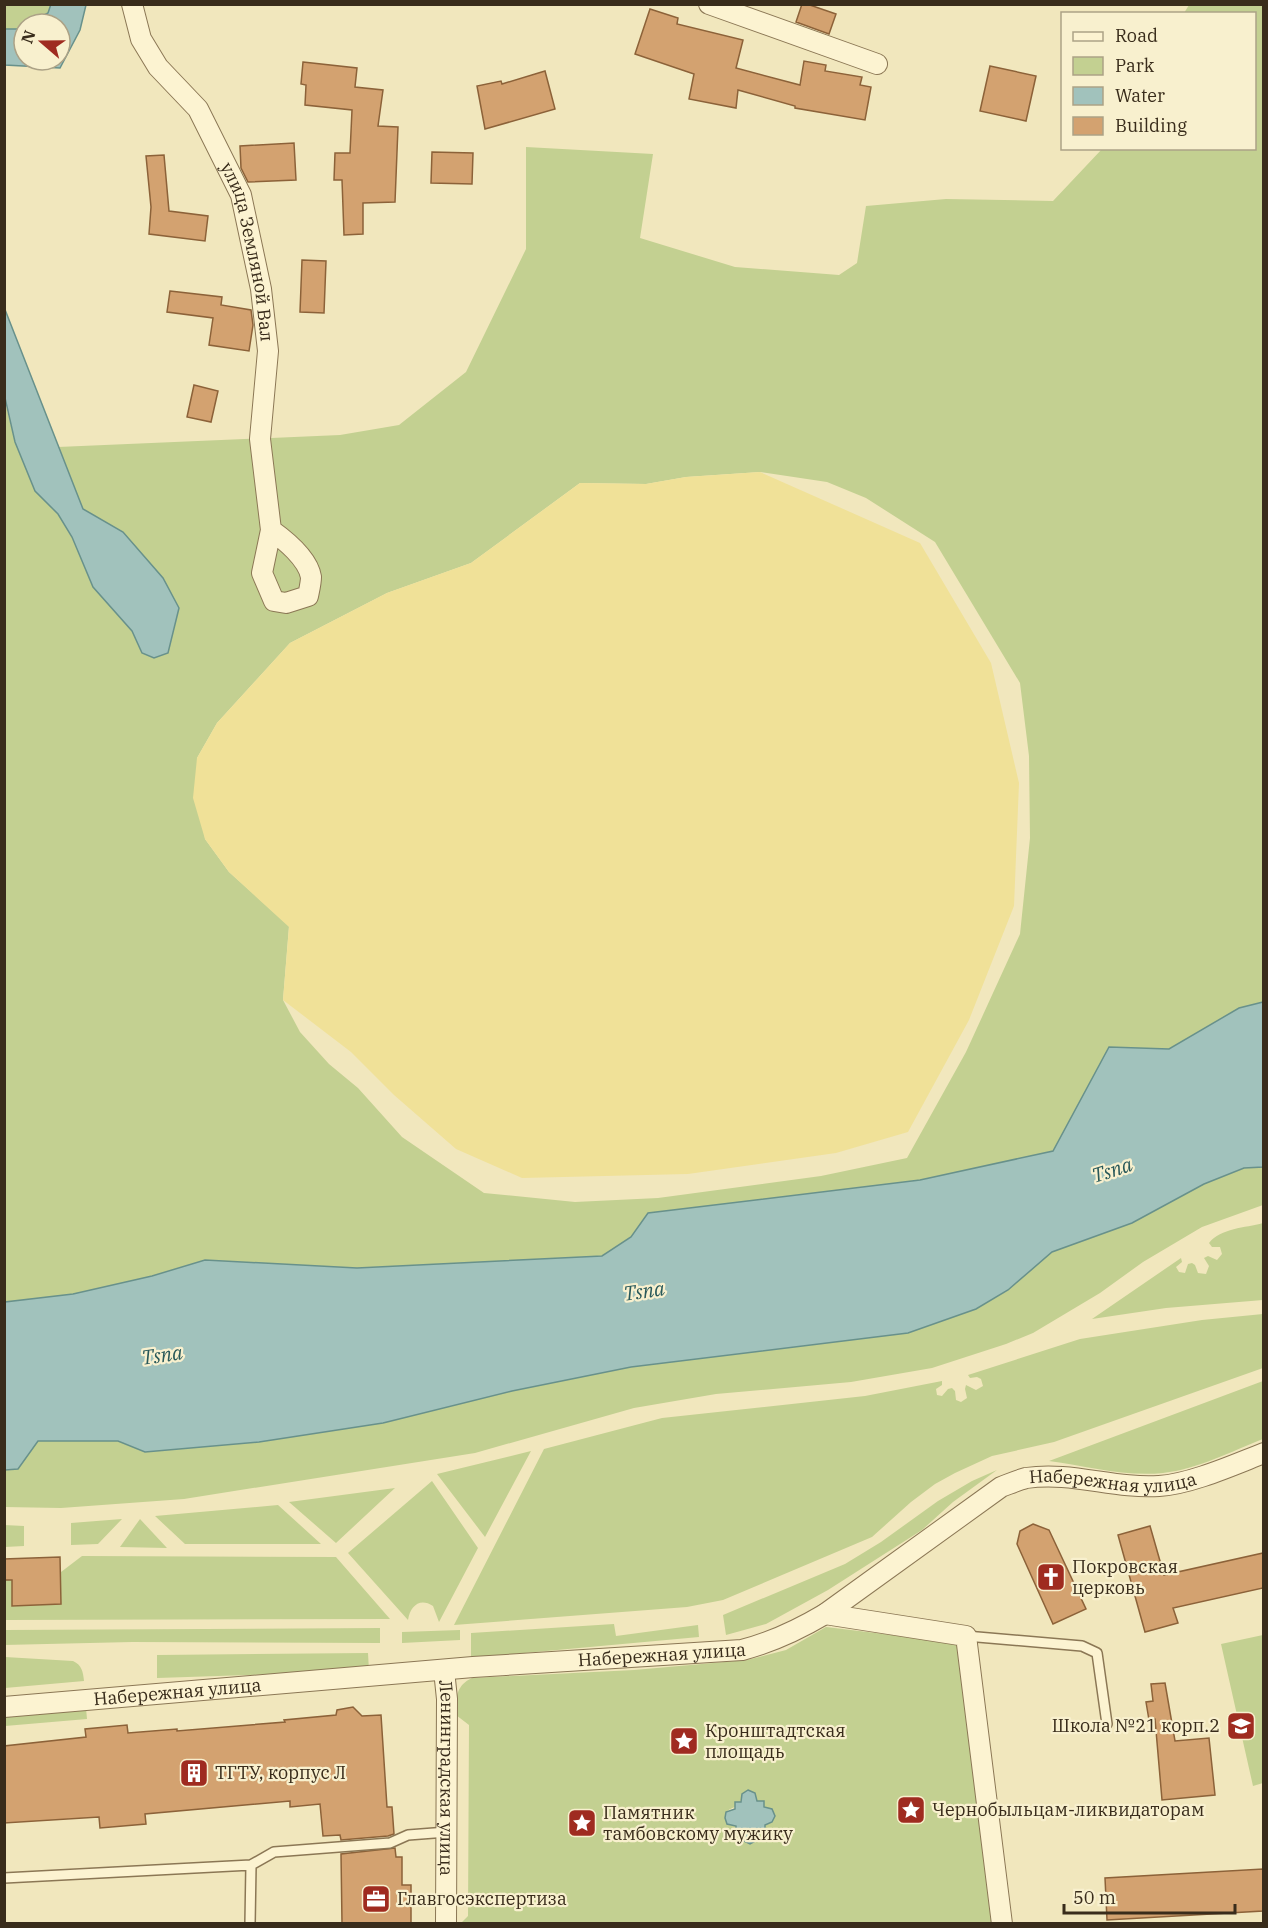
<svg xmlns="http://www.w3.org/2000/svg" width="1268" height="1928" font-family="'IBM Plex Serif',serif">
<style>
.green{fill:#c3d091;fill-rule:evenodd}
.sand{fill:#f0e198}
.water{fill:#a1c2bc;stroke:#68918b;stroke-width:1.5}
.building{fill:#d3a270;stroke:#8c6239;stroke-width:1.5}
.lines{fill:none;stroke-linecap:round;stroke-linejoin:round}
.service-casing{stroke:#8b7755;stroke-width:12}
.minor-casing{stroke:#8b7755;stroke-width:22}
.service{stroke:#fcf3d1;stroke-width:9}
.minor{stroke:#fcf3d1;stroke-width:20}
.labels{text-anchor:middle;stroke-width:4.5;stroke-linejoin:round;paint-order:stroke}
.street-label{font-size:18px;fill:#392c1b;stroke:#f8f0ce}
.poi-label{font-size:18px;fill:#392c1b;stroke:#f8f0ce;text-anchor:start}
.water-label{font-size:20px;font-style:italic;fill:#29595a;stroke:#f8f0ce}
</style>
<rect width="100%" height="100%" fill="#f1e7bd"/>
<path class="green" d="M 5,5 L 51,5 L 48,13 L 24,24 L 18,29 L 5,29 Z
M 1189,5 L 1263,5 L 1263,1002 L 1239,1008 L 1169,1049 L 1109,1047 L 1054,1151 L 920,1180 L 649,1213 L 631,1237 L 602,1256 L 357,1268 L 205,1260 L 152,1276 L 73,1295 L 5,1302 L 4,398 L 15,442 L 35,491 L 58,514 L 72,537 L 93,587 L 132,631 L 142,653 L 123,532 L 83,510 L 58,447 L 340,435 L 399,425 L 466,372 L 526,249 L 526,147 L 653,154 L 640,238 L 735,267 L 839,275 L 857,263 L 866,206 L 946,199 L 1053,201 L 1102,149 L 1254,148 L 1254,14 L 1184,13 ZM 760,472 L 827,482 L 866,498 L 935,542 L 1020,683 L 1029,756 L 1030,838 L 1020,934 L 966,1052 L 907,1158 L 821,1176 L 658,1198 L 575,1202 L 484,1193 L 402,1137 L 358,1088 L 329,1064 L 300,1032 L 283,1000 L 289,926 L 229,872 L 205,839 L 197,758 L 217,723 L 290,643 L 387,593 L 471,563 L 580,483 L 646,484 L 686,477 Z
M 1263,1167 L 1263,1205 L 1202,1227 L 1143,1262 L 1100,1293 L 1033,1333 L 1006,1344 L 932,1368 L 851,1382 L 716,1394 L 634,1408 L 475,1453 L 184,1499 L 61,1508 L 5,1507 L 5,1470 L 18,1469 L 37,1441 L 118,1441 L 145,1452 L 259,1442 L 383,1423 L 512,1391 L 631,1367 L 908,1333 L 976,1309 L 1008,1290 L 1052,1252 L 1132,1223 L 1204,1184 L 1244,1168 Z
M 1263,1223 L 1263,1300 L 1166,1308 L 1092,1319 L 1181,1258 L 1182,1262 L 1176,1267 L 1179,1272 L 1185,1273 L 1188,1264 L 1192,1263 L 1195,1265 L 1198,1273 L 1206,1274 L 1209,1266 L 1204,1258 L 1208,1256 L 1217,1260 L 1222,1254 L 1220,1247 L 1212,1247 L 1209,1243 C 1221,1228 1245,1228 1263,1223 Z
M 1263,1314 L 1263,1368 L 1054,1442 L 992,1456 L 955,1473 L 935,1484 L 911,1502 L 872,1537 L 723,1600 L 687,1607 L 454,1625 L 544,1449 L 662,1418 L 865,1396 L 942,1381 L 942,1385 L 936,1389 L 937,1395 L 942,1396 L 948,1389 L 952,1388 L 955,1391 L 956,1400 L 961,1402 L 967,1398 L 965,1389 L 966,1385 L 976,1390 L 983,1386 L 981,1379 L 977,1377 L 970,1378 L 968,1375 L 1080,1339 L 1202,1320 Z
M 1263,1381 L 1263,1439 C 1232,1451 1198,1469 1163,1473 C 1125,1477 1087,1466 1049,1461 Z
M 531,1451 L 485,1537 L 437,1474 Z
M 997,1470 L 953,1502 L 922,1530 L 828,1590 L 766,1624 L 726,1635 L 723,1615 L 845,1564 L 881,1542 L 938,1501 L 972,1481 Z
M 432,1481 L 478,1548 L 439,1622 L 433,1606 C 420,1597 410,1606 408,1620 L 348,1553 Z
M 395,1488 L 336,1543 L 289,1502 Z
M 278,1505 L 321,1544 L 185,1544 L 155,1516 Z
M 122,1519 L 98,1544 L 71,1545 L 71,1523 Z
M 140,1519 L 167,1548 L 120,1547 Z
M 4,1525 L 24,1526 L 24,1546 L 5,1547 Z
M 82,1556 L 336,1557 L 390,1619 L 5,1620 L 4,1580 L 12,1580 L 13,1606 L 61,1604 L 61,1572 Z
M 614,1624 L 616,1636 L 698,1625 L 699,1637 L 471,1658 L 471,1633 Z
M 826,1627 L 958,1643 L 993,1923 L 461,1923 L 468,1916 L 469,1725 L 456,1715 C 456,1699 455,1686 472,1678 L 634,1670 L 747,1660 L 786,1650 ZM 748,1791 L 764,1808 L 756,1841 L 750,1844 L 744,1841 L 742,1833 L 726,1812 C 736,1804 740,1810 742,1794 Z
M 380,1628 L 380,1643 L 132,1642 L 4,1645 L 5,1630 Z
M 460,1630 L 460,1640 L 402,1643 L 402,1632 Z
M 1263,1635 L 1263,1783 L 1253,1786 L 1221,1644 Z
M 368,1653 L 369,1671 L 157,1678 L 157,1655 Z
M 5,1657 L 73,1661 C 82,1665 83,1672 84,1681 L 5,1688 Z
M 86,1708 L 87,1719 L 5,1726 L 5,1715 Z"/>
<path class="sand" d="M 760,472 L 920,543 L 991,663 L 1019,783 L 1014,906 L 969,1020 L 908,1132 L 836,1153 L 688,1174 L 522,1178 L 456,1149 L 394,1095 L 351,1052 L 283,1000 L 289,927 L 229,872 L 205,839 L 193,798 L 197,758 L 217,723 L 290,643 L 387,593 L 471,563 L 580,483 L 646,484 L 686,477 Z"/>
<path class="water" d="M 51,4 L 86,5 L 80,30 L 60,68 L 5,65 L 5,29 L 18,29 L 24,26 L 24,60 L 60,60 L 60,24 L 27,24 L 48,13 Z
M 4,307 L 83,509 L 123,532 L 163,578 L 179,608 L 168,653 L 154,658 L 142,653 L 132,631 L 93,587 L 72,537 L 58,514 L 35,491 L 15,442 L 5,398 Z
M 1263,1002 L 1263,1167 L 1244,1168 L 1204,1184 L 1132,1223 L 1052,1252 L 1008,1290 L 976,1309 L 908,1333 L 631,1367 L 512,1391 L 383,1423 L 259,1442 L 145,1452 L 118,1441 L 38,1441 L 18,1469 L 5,1470 L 5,1302 L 73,1294 L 152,1276 L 205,1260 L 357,1268 L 602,1256 L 631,1237 L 648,1213 L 920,1180 L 1053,1151 L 1109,1047 L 1169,1049 L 1239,1008 Z
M 748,1790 L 755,1793 L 757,1801 L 764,1801 L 764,1807 L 772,1809 L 775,1816 L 772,1822 L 765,1825 L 765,1832 L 759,1832 L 759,1839 L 750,1844 L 744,1841 L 742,1833 L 736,1833 L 736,1826 L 727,1824 L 725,1818 L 726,1812 L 735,1809 L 735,1802 L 741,1802 L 742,1794 Z"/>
<path class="building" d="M 802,4 L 807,4 L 836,14 L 829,34 L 796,22 Z
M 650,9 L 678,18 L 677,24 L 743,40 L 736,68 L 800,85 L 804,61 L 826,65 L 825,71 L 862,77 L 860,85 L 871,87 L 865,120 L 795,108 L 795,106 L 738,90 L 736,108 L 689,99 L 694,74 L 635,54 Z
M 303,62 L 357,68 L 355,87 L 383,90 L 378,126 L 398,127 L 395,202 L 363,203 L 363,234 L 344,235 L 342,180 L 334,180 L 335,153 L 350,153 L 352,110 L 305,105 L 306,85 L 301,84 Z
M 990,66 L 1036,76 L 1026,121 L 980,111 Z
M 545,71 L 555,109 L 485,129 L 477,86 L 501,81 L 502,84 Z
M 294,143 L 296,180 L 248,182 L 241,168 L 240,146 Z
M 432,152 L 473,153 L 472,184 L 431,183 Z
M 164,155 L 169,211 L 208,216 L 205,241 L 149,234 L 151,207 L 146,156 Z
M 302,260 L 326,261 L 324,313 L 300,312 Z
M 170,291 L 222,297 L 221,305 L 251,310 L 253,325 L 249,351 L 209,345 L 213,318 L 167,312 Z
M 194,385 L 218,391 L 211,422 L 187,417 Z
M 1033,1524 L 1049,1530 L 1086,1609 L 1053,1624 L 1017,1544 L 1020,1531 Z
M 1150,1526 L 1164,1575 L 1263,1553 L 1263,1588 L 1173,1608 L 1178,1623 L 1145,1632 L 1118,1535 Z
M 60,1557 L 61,1604 L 12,1606 L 12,1580 L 4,1580 L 4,1559 Z
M 1165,1683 L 1175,1741 L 1209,1738 L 1215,1795 L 1162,1800 L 1155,1719 L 1149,1720 L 1146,1702 L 1153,1701 L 1151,1684 Z
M 353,1707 L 362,1716 L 381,1715 L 387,1807 L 392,1807 L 394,1834 L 388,1836 L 341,1840 L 340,1835 L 323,1836 L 320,1804 L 290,1807 L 290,1801 L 145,1814 L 146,1824 L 100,1828 L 99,1817 L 4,1823 L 4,1746 L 86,1737 L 85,1729 L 127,1725 L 128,1733 L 177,1729 L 177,1731 L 285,1722 L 284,1720 L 336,1715 L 337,1710 Z
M 395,1848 L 396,1857 L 402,1857 L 402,1885 L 411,1885 L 411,1923 L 342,1923 L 341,1854 Z
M 1263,1869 L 1263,1911 L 1107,1920 L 1105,1878 Z"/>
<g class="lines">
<g class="service-casing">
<path id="service" d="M 966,1636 L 1082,1646 L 1097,1653 L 1107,1724
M 251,1865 L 274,1852 L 390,1843 L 408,1835 L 447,1832
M 4,1878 L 251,1865 L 250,1924"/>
</g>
<g class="minor-casing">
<g id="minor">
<path id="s1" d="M 132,4 L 141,39 L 158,67 L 198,109 L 241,195 L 261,289 L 268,351 L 260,439 L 271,530 L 262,573 L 274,601 L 286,603 L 308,596 C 309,591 311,583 311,577 C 308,559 285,540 271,530"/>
<path d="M 709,4 L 877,64"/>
<path d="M 825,1614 L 966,1636 L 1002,1924"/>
<path id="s2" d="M 444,1670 L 447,1699 L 446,1924"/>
<path id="s3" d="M 4,1707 L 473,1667 L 742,1650 C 773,1642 798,1630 825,1614 L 1001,1487 C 1009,1484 1018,1480 1026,1478 C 1071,1471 1114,1489 1159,1486 C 1191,1484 1233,1465 1264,1453"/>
</g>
</g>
<use href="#service" class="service"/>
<use href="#minor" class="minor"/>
</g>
<defs>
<g id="church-square" transform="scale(1.5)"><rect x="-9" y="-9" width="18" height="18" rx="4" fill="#9f2b20" stroke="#f8f0ce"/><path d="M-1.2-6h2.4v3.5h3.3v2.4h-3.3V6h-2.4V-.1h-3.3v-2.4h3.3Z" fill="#fff"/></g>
<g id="school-square" transform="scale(1.5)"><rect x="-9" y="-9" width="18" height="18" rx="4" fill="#9f2b20" stroke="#f8f0ce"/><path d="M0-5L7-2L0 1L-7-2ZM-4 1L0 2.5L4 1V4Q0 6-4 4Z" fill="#fff"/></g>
<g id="sight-square" transform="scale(1.5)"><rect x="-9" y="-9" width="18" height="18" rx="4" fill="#9f2b20" stroke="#f8f0ce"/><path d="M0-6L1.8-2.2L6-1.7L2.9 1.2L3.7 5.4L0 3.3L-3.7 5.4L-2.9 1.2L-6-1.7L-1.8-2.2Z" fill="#fff"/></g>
<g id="building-square" transform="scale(1.5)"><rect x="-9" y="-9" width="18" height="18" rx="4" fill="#9f2b20" stroke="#f8f0ce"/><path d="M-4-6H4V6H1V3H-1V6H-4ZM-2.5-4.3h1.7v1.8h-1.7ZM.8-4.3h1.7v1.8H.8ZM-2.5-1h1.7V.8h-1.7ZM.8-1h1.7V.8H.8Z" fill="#fff"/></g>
<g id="office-square" transform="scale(1.5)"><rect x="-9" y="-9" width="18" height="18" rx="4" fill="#9f2b20" stroke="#f8f0ce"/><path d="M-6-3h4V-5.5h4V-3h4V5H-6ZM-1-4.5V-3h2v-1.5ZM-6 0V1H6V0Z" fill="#fff"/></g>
</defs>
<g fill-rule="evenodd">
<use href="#church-square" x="1051" y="1577"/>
<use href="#school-square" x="1241" y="1726"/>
<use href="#sight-square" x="684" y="1741"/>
<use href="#building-square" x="194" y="1773"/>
<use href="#sight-square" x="911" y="1810"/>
<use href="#sight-square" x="582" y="1823"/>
<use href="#office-square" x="376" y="1899"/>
</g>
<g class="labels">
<g class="street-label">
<text dy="6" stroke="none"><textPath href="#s1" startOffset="280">улица Земляной Вал</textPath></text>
<text dy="6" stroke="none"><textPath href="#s3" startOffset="1162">Набережная улица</textPath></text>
<text dy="6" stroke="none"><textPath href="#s3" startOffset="660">Набережная улица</textPath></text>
<text dy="6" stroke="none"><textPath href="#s3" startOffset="174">Набережная улица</textPath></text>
<text dy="6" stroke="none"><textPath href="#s2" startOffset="108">Ленинградская улица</textPath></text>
</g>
<g class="poi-label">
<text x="1072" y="1573">Покровская<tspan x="1072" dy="21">церковь</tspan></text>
<text x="1220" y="1732" text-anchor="end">Школа №21 корп.2</text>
<text x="705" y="1737">Кронштадтская<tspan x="705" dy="21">площадь</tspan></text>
<text x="215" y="1779">ТГТУ, корпус Л</text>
<text x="932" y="1816">Чернобыльцам-ликвидаторам</text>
<text x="603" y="1819">Памятник<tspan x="603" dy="21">тамбовскому мужику</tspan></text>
<text x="397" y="1905">Главгосэкспертиза</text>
</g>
<g class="water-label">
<text transform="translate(1112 1170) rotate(-18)" y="7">Tsna</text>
<text transform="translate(644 1291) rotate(-8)" y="7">Tsna</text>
<text transform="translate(162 1355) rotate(-8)" y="7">Tsna</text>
</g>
</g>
<rect width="1268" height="1928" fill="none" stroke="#392c1b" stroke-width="12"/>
<rect x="1061" y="12" width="195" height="138" fill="#f8f0ce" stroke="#aca286" stroke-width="1.5"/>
<rect x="1073" y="32" width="30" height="9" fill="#fcf3d1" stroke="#aca286" stroke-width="1.5"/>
<text x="1115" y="42" font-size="18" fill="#392c1b">Road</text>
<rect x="1073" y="57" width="30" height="18" fill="#c3d091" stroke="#aca286" stroke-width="1.5"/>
<text x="1115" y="72" font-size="18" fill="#392c1b">Park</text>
<rect x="1073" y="87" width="30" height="18" fill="#a1c2bc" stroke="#aca286" stroke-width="1.5"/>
<text x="1115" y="102" font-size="18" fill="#392c1b">Water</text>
<rect x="1073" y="117" width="30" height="18" fill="#d3a270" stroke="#aca286" stroke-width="1.5"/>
<text x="1115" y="132" font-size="18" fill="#392c1b">Building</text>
<g transform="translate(42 42) rotate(290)"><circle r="28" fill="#f8f0ce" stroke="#aca286" stroke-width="1.5"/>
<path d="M0-4.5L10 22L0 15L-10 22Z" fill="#9f2b20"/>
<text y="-9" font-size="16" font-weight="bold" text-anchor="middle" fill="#392c1b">N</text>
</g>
<path d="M1064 1904v9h171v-9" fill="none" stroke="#392c1b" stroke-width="3"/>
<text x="1073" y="1904" font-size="18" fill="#392c1b" stroke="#f8f0ce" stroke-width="4.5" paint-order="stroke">50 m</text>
</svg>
